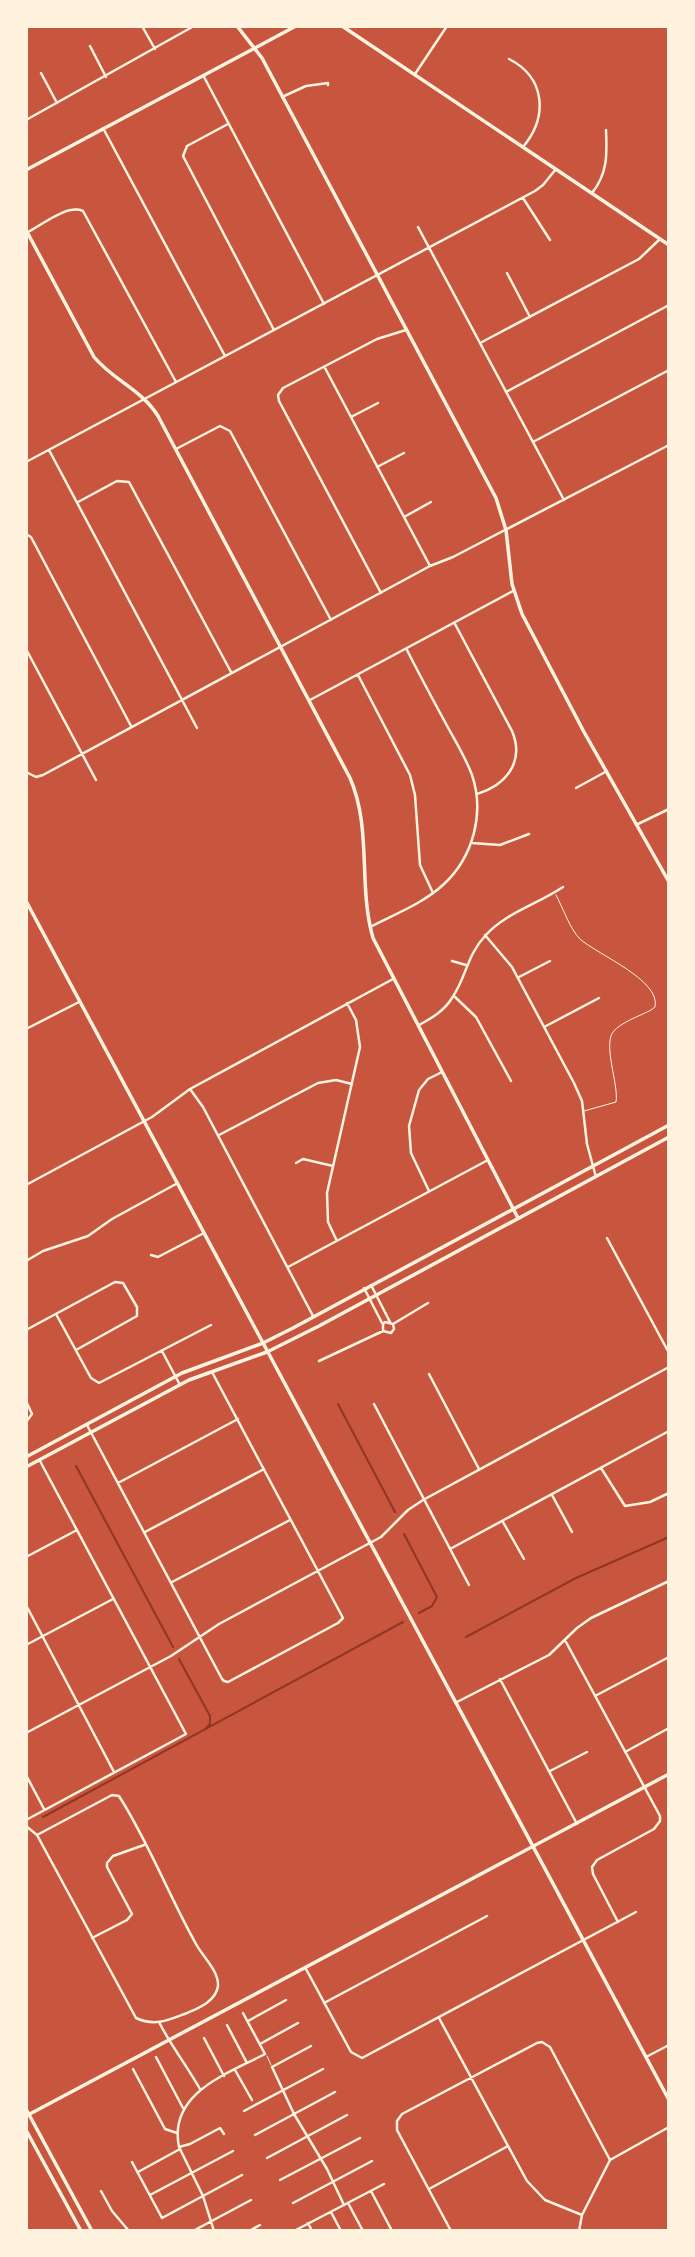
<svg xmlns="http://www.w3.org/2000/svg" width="695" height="2257" font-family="Bitter,serif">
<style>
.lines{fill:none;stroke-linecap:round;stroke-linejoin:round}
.stream{stroke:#8f3625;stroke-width:2}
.service{stroke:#fff3e0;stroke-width:1}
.minor{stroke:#fff3e0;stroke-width:2.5}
.tertiary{stroke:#fff3e0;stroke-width:3.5}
.secondary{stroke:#fff3e0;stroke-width:3.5}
.primary{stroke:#fff3e0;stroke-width:3.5}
</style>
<rect width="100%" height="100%" fill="#c8553d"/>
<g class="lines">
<path class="stream" d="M 338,1404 L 395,1512
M 76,1466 L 173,1647
M 404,1534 L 437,1597 L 432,1606 L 419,1613
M 466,1637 L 576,1578 L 669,1537
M 179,1659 L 210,1716 L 210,1724 L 204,1730
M 43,1817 L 403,1622"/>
<path class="service" d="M 556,895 C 563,908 570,929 580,939 C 598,955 661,980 655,1007 L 651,1010 C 640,1016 621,1022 613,1032 C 603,1046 619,1085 616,1102 L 584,1111
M 267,2056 L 271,2065"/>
<path class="minor" d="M 142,26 L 155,49
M 90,46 L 106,77
M 509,59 C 546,78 548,117 523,147
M 41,73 L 57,103
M 415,74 L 447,26
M 203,75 L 324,304
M 282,97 L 306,86 L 328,83 L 328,85
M 26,120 L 194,26
M 228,124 L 187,146 L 183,156 L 274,330
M 103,128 L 225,356
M 592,193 C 608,173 607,154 606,130
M 523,198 L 550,240
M 418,227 L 564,500
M 28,232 C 42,225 67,204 83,211 L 176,382
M 507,273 L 530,317
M 482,342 L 639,259 L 660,239
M 325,368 L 430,566
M 506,392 L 669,305
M 351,417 L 378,403
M 533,442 L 669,370
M 176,449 L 220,426 L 230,431 L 331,620
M 49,450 L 197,728
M 26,462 L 535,191 L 543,185 L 556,169
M 377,467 L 404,453
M 78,502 L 117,481 L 129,482 L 231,672
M 404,517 L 431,502
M 26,534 L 31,537 L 131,726
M 381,593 L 279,401 L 278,395 L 283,388 L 377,339 L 406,330
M 455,624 L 512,731 C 525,762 506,785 477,794
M 26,649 L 96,780
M 358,675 L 410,775 L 415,795 L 420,865 L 433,893
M 310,700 L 513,591
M 26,772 L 36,777 L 43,775 L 430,566 L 453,557 L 669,445
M 576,788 L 607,771
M 638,824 L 669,809
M 472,843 L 500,845 L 529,834
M 370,927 C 395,914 424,903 444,884 C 473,857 485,813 472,775 C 465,756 454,739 445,722 C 432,698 419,674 407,650
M 485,935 L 512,967 L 574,1083 L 582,1101 L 587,1144 L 596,1177
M 452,961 L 466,965
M 519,977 L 550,961
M 455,997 L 476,1017 L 511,1081
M 419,1025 C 432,1018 444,1011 452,998 C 466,978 467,955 485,936 C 505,913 538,904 563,887
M 546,1026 L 599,998
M 26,1029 L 79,1002
M 190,1089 L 203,1107 L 313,1316
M 219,1135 L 318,1083 L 336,1080 L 352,1084
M 296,1163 L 303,1159 L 333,1166
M 26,1185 L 152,1117 L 190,1089 L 393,979
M 429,1191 L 411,1153 L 409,1126 L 419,1090 L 428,1079 L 442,1072
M 607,1238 L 669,1353
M 336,1239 L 328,1222 L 327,1193 L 360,1047 L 356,1020 L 347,1003
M 151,1255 L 158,1257 L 204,1233
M 26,1261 L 43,1251 L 88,1236 L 112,1219 L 176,1184
M 288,1267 L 488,1160
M 371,1285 L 390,1322
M 364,1288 L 382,1323
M 56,1314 L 91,1378 L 99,1383 L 211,1325
M 393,1324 L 428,1303
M 26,1330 L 115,1282 L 123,1283 L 137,1307 L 137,1316 L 76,1350
M 162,1351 L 180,1385
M 319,1361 L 383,1331 L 391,1333 L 394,1329 L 393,1324 L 385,1322 L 383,1324 L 383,1331
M 429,1374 L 479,1469
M 26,1401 L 32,1414 L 26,1422
M 374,1404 L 469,1585
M 87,1425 L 222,1679 L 224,1681 L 228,1682 L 338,1623 L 343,1618 L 212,1372
M 601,1468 L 625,1506 L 650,1502 L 669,1493
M 118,1483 L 238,1419
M 552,1495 L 572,1532
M 503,1522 L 524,1559
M 145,1532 L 264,1469
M 450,1549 L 669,1431
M 26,1557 L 77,1530
M 172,1582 L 290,1520
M 26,1605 L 114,1772
M 566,1642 L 660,1816 L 660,1821 L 654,1829 L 597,1860 L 592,1867 L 593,1874 L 618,1922
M 26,1645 L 113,1599
M 500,1679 L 577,1824
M 595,1696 L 669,1657
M 457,1702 L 549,1655 L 577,1628 L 591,1618 L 669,1581
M 26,1733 L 171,1656 L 219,1624 L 381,1537 L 408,1510 L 423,1500 L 669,1367
M 625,1752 L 669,1728
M 550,1771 L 587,1752
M 26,1775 L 44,1809
M 26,1820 L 186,1734 L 40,1461
M 26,1826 L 37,1835 L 136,2018 C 155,2027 169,2020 187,2013 C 199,2008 216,2001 218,1986 C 219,1971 203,1957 196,1944 C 169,1896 149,1843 119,1796 L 112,1795 L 37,1835
M 92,1938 L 127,1920 L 132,1914 L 107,1867 L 107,1863 L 113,1856 L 144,1845
M 306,1969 L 351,2052 L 362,2058 L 636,1912
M 324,2003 L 487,1916
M 439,2018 L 527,2181 L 545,2200 L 582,2215
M 248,2021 L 286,2000
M 160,2024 C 172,2047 187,2066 200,2089
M 227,2025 L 247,2063
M 204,2038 L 224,2076
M 260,2044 L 298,2023
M 311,2046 L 272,2067 L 294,2114 L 327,2169 L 344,2205
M 156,2057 L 183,2108
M 646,2057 L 669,2045
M 133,2069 L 165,2129 L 177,2133
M 235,2070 L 252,2100
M 244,2111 L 323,2069
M 224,2134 L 220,2128 L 190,2144 L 179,2147 C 168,2093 227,2074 265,2054 L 243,2013
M 255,2135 L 335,2092
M 267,2158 L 347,2115
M 132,2162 L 162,2218 L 242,2175
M 138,2172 L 180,2149 L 203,2196 L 214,2231
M 280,2180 L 360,2138
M 429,2189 L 508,2146
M 101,2191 L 112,2211 L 129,2231
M 371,2191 L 391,2229
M 150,2195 L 233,2151
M 293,2203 L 372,2161
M 348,2203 L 363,2231
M 331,2212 L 341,2231
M 308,2223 L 312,2231
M 193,2231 L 251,2200
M 249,2231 L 260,2225
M 294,2231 L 384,2184
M 451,2231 L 397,2130 L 397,2121 L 402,2114 L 537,2043 L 542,2042 L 550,2047 L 610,2160
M 579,2231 L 582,2215 L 610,2160 L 669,2127"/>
<path class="tertiary" d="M 342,26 L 669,245
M 255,48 L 296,26
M 26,230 L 94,357 C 113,380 142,390 158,416 L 350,778 C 372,828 358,886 373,938 L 518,1218
M 26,2116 L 669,1774"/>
<path class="secondary" d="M 237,26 L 262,58 L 496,498 L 506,530 L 512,584 L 522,614 L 584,732 L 669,882
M 26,170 L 255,48
M 26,901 L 669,2100
M 26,1457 L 182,1373 L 263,1343 L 293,1328 L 669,1125
M 26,1467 L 189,1380 L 267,1352 L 319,1326 L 669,1137"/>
<path class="primary" d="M 26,2109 L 92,2231
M 26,2130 L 81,2231"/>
</g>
<rect width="695" height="2257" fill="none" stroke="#fff3e0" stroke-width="56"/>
</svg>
